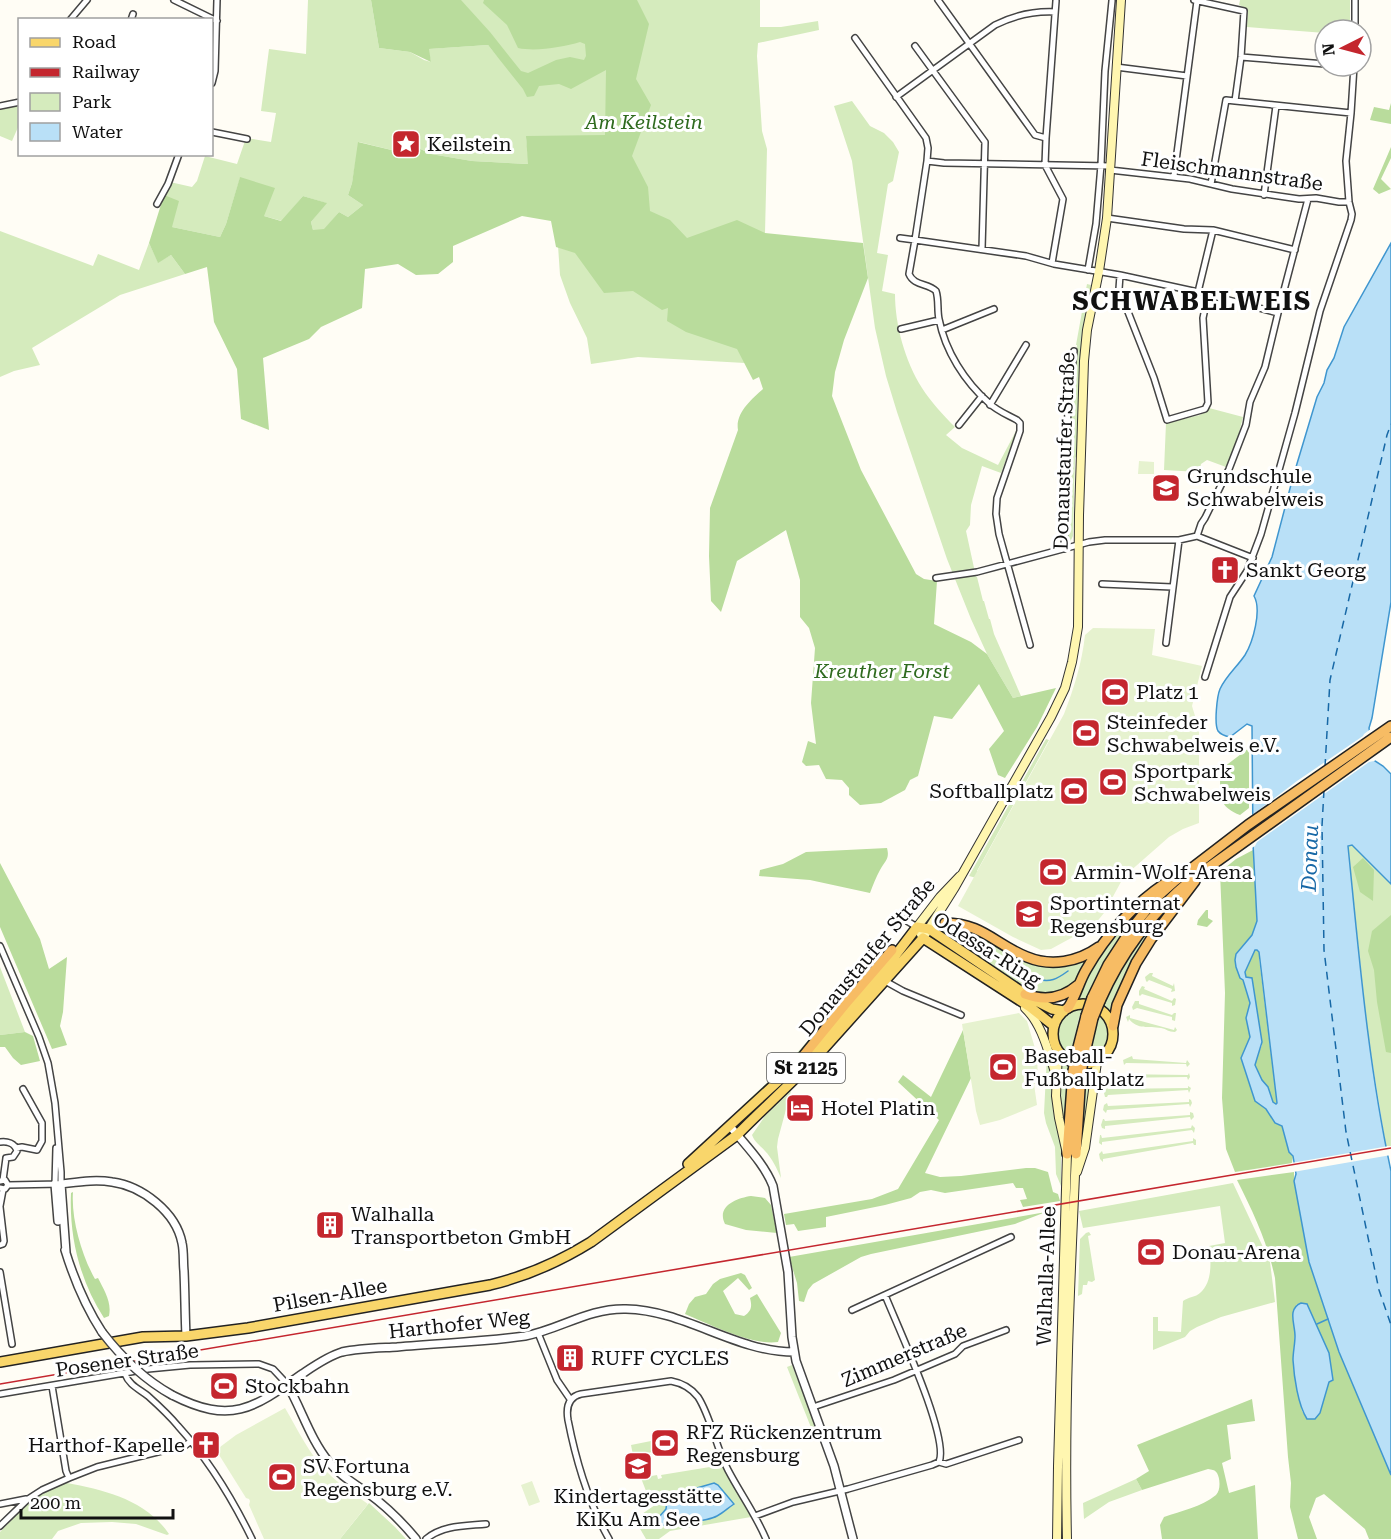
<svg xmlns="http://www.w3.org/2000/svg" width="1391" height="1539" font-family="'Roboto Serif',serif">
<style>
.green{fill:#d5ebbd}
.forest{fill:#b9dc9c;fill-rule:evenodd}
.pitch{fill:#e6f2cf}
.water{fill:#b9e0f7;stroke:#3f96cf;stroke-width:1.5;fill-rule:evenodd}
.pier{fill:#fffdf5}
.lines{fill:none;stroke-linecap:round;stroke-linejoin:round}
.stream{stroke:#3f96cf;stroke-width:1.5}
.ferry{stroke:#1768a6;stroke-width:1.5;stroke-dasharray:8 6;stroke-linecap:butt}
.minor-casing{stroke:#444;stroke-width:8}
.tertiary-casing{stroke:#444;stroke-width:10}
.secondary-casing{stroke:#333;stroke-width:10}
.primary-casing{stroke:#222;stroke-width:12}
.trunk-casing{stroke:#222;stroke-width:12}
.minor{stroke:#fff;stroke-width:5}
.tertiary{stroke:#fff;stroke-width:7}
.secondary{stroke:#fff6b0;stroke-width:8}
.primary{stroke:#f9d66b;stroke-width:9}
.trunk{stroke:#f7bc64;stroke-width:9}
.rail{stroke:#c4262e;stroke-width:1.5}
.tertiary-bridge-casing{stroke:#444;stroke-width:10;stroke-linecap:butt}
.trunk-bridge-casing{stroke:#222;stroke-width:12;stroke-linecap:butt}
.tertiary-bridge{stroke:#fff;stroke-width:7}
.trunk-bridge{stroke:#f7bc64;stroke-width:9}
.labels{text-anchor:middle;stroke-width:6;stroke-linejoin:round;paint-order:stroke}
.shield{fill:#fff;stroke:#585858;stroke-width:1.5}
.shield-label{font-size:18px;font-weight:bold;fill:#111}
.park-label{font-size:20px;font-style:italic;fill:#2f6b1f;stroke:#fff}
.poi-label{font-size:20px;fill:#111;stroke:#fff;text-anchor:start}
.street-label{font-size:20px;fill:#111;stroke:#fff}
.water-label{font-size:21px;font-style:italic;fill:#1768a6;stroke:#fff}
.district-label{font-size:26px;font-weight:bold;letter-spacing:1.5px;fill:#111;stroke:#fff}
</style>
<rect width="100%" height="100%" fill="#fffdf5"/>
<path class="green" d="M 308,0 L 371,0 L 379,48 L 410,52 L 424,60 L 431,62 L 428,49 L 488,45 L 497,56 L 457,0 L 760,0 L 760,27 L 781,27 L 818,21 L 819,30 L 758,43 L 757,56 L 762,131 L 767,149 L 765,233 L 745,363 L 638,357 L 591,364 L 587,338 L 570,303 L 560,275 L 556,216 L 526,137 L 529,164 L 472,161 L 431,154 L 412,145 L 404,153 L 359,142 L 352,183 L 348,195 L 363,205 L 348,217 L 339,212 L 324,230 L 313,230 L 311,222 L 326,203 L 303,196 L 282,221 L 264,216 L 240,178 L 226,224 L 220,237 L 172,227 L 164,195 L 170,182 L 192,187 L 197,181 L 205,156 L 237,164 L 246,138 L 271,142 L 276,113 L 261,111 L 269,49 L 306,54 Z
M 1240,0 L 1350,0 L 1350,30 L 1325,30 L 1325,33 L 1247,27 L 1248,9 L 1239,5 Z
M 852,101 L 870,126 L 884,133 L 893,142 L 899,152 L 893,181 L 888,184 L 877,253 L 888,255 L 882,291 L 895,294 C 895,325 905,361 922,388 C 931,402 943,415 955,427 L 946,435 L 962,448 L 998,465 L 1017,429 L 1001,473 L 982,466 L 971,505 L 970,525 L 966,531 L 976,577 L 977,577 L 983,601 L 984,601 L 989,619 L 990,619 L 994,634 L 1021,696 L 1013,698 L 987,654 L 971,619 L 947,559 L 897,412 L 886,376 L 875,328 L 852,161 L 834,106 Z
M 19,105 L 19,125 L 12,141 L 0,136 L 0,110 Z
M 0,231 L 93,266 L 98,254 L 139,270 L 149,243 L 158,262 L 171,255 L 185,274 L 120,295 L 32,348 L 40,365 L 14,371 L 0,377 Z
M 1087,284 L 1091,285 L 1082,333 L 1081,352 L 1077,455 L 1075,458 L 1073,536 L 1070,542 L 1067,542 L 1066,528 L 1067,527 L 1068,518 L 1066,515 L 1068,515 L 1068,492 L 1067,492 L 1067,489 L 1069,488 L 1069,466 L 1067,466 L 1069,462 L 1071,410 L 1069,410 L 1069,406 L 1071,406 L 1077,345 L 1076,345 Z
M 1209,408 L 1243,417 L 1236,445 L 1226,467 L 1207,460 L 1201,464 L 1199,472 L 1164,470 L 1166,423 L 1200,415 Z
M 1046,739 L 1049,740 L 977,871 L 985,875 L 984,880 L 969,876 Z
M 1352,844 L 1391,884 L 1391,1146 L 1386,1146 L 1367,1029 L 1348,845 Z
M 1165,886 C 1134,921 1103,955 1086,1000 L 1074,1001 L 1090,967 L 1123,923 Z
M 1182,891 L 1121,986 L 1108,1015 L 1103,1009 L 1118,972 L 1141,936 Z
M 949,926 L 972,930 L 1039,963 L 1095,951 L 1075,982 L 1069,988 L 1055,995 L 1033,993 L 1014,983 L 939,931 L 942,927 Z
M 0,967 L 25,1032 L 0,1035 Z
M 1150,973 L 1153,973 L 1152,976 L 1173,986 L 1174,983 L 1175,991 L 1171,992 L 1172,989 L 1149,980 L 1147,982 L 1146,981 L 1145,977 Z
M 1142,986 L 1145,987 L 1144,989 L 1172,1001 L 1174,998 L 1176,999 L 1175,1005 L 1172,1006 L 1172,1003 L 1142,994 L 1140,996 L 1139,995 L 1139,991 Z
M 1135,1001 L 1139,1001 L 1139,1004 L 1172,1015 L 1174,1013 L 1176,1013 L 1175,1021 L 1172,1020 L 1172,1017 L 1137,1008 L 1133,1010 L 1132,1007 Z
M 1080,1006 L 1084,1006 L 1079,1018 L 1070,1056 C 1061,1050 1058,1043 1058,1032 C 1058,1029 1057,1025 1057,1022 C 1059,1013 1072,1008 1080,1006 Z
M 1101,1014 C 1117,1033 1110,1052 1088,1061 L 1095,1025 L 1097,1025 Z
M 1130,1015 L 1130,1018 L 1174,1030 L 1175,1027 L 1177,1030 L 1175,1032 C 1168,1032 1167,1029 1161,1028 C 1148,1026 1138,1030 1129,1019 L 1128,1022 L 1126,1017 Z
M 822,1025 L 805,1048 L 787,1066 L 740,1111 L 740,1108 L 786,1065 Z
M 1047,1055 L 1052,1071 L 1054,1108 L 1061,1141 L 1061,1186 L 1056,1174 L 1055,1147 L 1046,1123 L 1044,1113 Z
M 1132,1056 L 1133,1059 L 1186,1063 L 1187,1060 L 1190,1064 L 1187,1067 L 1186,1064 L 1126,1063 L 1124,1065 L 1123,1060 Z
M 1060,1059 L 1069,1065 L 1065,1131 L 1060,1097 Z
M 1094,1067 L 1081,1154 L 1084,1079 L 1086,1069 Z
M 1113,1072 L 1113,1074 L 1188,1075 L 1189,1073 L 1190,1077 L 1188,1080 L 1187,1077 L 1112,1078 L 1111,1082 L 1109,1081 L 1107,1077 Z
M 1188,1086 L 1191,1088 L 1189,1093 L 1188,1090 L 1108,1095 L 1107,1097 L 1105,1097 L 1104,1093 L 1104,1088 L 1107,1087 L 1108,1089 L 1188,1088 Z
M 791,1091 L 778,1139 L 777,1147 L 781,1178 C 777,1169 772,1158 765,1151 C 760,1145 755,1143 752,1135 L 765,1116 Z
M 1189,1099 L 1191,1100 L 1192,1103 L 1190,1107 L 1189,1104 L 1107,1110 L 1106,1113 L 1103,1110 L 1104,1105 L 1107,1103 L 1108,1106 L 1189,1102 Z
M 1190,1112 L 1193,1113 L 1194,1117 L 1191,1120 L 1190,1117 L 1105,1126 L 1105,1129 L 1102,1128 L 1101,1125 L 1103,1119 L 1104,1119 L 1105,1121 L 1190,1115 Z
M 1192,1125 L 1195,1128 L 1194,1133 L 1192,1130 L 1102,1142 L 1102,1145 L 1099,1143 L 1100,1135 L 1101,1135 L 1102,1138 L 1191,1128 Z
M 1193,1138 L 1196,1140 L 1196,1145 L 1194,1145 L 1193,1143 L 1103,1159 L 1103,1162 L 1100,1159 L 1099,1154 L 1102,1151 L 1103,1154 L 1193,1141 Z
M 1233,1183 L 1270,1262 L 1275,1302 L 1221,1317 L 1197,1327 L 1190,1331 L 1185,1337 L 1153,1350 L 1153,1317 L 1158,1317 L 1158,1331 L 1181,1332 L 1183,1301 C 1188,1297 1196,1297 1200,1293 C 1213,1282 1211,1260 1209,1246 L 1225,1243 L 1220,1206 L 1083,1228 L 1079,1211 Z
M 1089,1232 L 1091,1235 L 1088,1236 L 1095,1280 L 1092,1282 L 1088,1281 L 1087,1285 L 1083,1285 L 1082,1294 L 1078,1296 L 1080,1239 L 1086,1233 Z
M 792,1365 L 817,1430 L 815,1431 L 816,1434 L 814,1435 L 787,1367 Z
M 651,1441 L 653,1452 L 633,1455 L 631,1445 Z
M 722,1465 L 751,1517 L 670,1531 L 659,1539 L 646,1539 L 639,1527 L 643,1523 L 639,1516 L 655,1505 L 646,1491 L 641,1478 L 657,1475 L 658,1479 L 662,1478 L 661,1475 Z
M 1136,1479 L 1142,1490 L 1109,1502 L 1084,1519 L 1083,1503 Z
M 67,1483 C 105,1490 146,1500 169,1534 L 167,1535 L 136,1524 L 112,1522 L 81,1523 L 58,1531 L 52,1539 L 0,1539 L 0,1532 C 19,1512 40,1490 67,1483 Z
M 369,1503 L 395,1527 L 406,1539 L 340,1539 Z"/>
<path class="forest" d="M 371,0 L 461,0 L 490,32 L 521,71 L 528,73 L 556,60 L 570,57 L 584,60 L 586,56 L 585,44 L 580,42 C 563,47 536,52 518,48 L 507,25 L 483,3 L 484,0 L 637,0 L 649,24 L 636,79 L 651,105 L 632,156 L 648,187 L 650,211 L 670,220 L 687,238 L 737,220 L 765,233 L 863,243 L 868,278 L 844,340 L 835,372 L 832,396 L 861,470 L 916,574 L 924,579 L 937,581 L 934,624 L 971,642 L 987,654 L 1013,698 L 1056,688 L 1037,727 L 1005,778 L 998,775 L 989,749 L 1004,731 L 979,684 L 952,719 L 934,716 L 918,776 L 910,780 L 905,790 L 881,803 L 860,805 L 849,795 L 849,788 L 842,780 L 826,779 L 819,765 L 806,766 L 802,762 L 808,741 L 816,744 L 811,703 L 815,648 L 809,628 L 800,617 L 800,580 L 786,530 L 737,561 L 721,612 L 711,601 L 709,556 L 710,508 L 738,430 C 735,413 752,399 763,389 L 759,377 L 753,380 L 737,349 L 686,332 L 667,321 L 668,308 L 662,310 L 633,291 L 604,293 L 575,253 L 556,247 L 551,221 L 522,216 L 453,246 L 453,262 L 438,274 L 416,275 L 398,264 L 365,269 L 362,308 L 321,327 L 309,339 L 263,358 L 269,430 L 241,419 L 237,369 L 214,322 L 207,267 L 185,274 L 171,255 L 158,263 L 149,243 L 164,195 L 179,201 L 172,227 L 220,237 L 226,224 L 240,177 L 275,188 L 264,216 L 281,221 L 303,196 L 327,203 L 311,222 L 313,230 L 324,229 L 339,212 L 348,217 L 363,205 L 348,195 L 352,183 L 358,142 L 404,153 L 412,145 L 431,154 L 472,161 L 528,164 L 526,136 L 605,135 L 606,70 L 571,89 L 559,84 L 539,86 L 534,96 L 527,97 L 523,89 L 488,45 L 429,49 L 431,62 L 410,52 L 379,48 Z
M 1391,103 L 1391,124 L 1370,120 L 1374,107 L 1389,110 Z
M 1391,147 L 1391,158 L 1381,179 L 1391,189 L 1379,194 L 1373,189 Z
M 1249,748 L 1249,808 L 1240,815 C 1215,805 1221,793 1220,770 Z
M 887,848 C 890,859 885,861 880,870 C 876,877 873,885 870,893 L 810,880 L 759,876 L 760,870 L 783,864 L 806,852 Z
M 1253,850 L 1257,921 L 1252,935 L 1236,954 L 1250,1003 L 1246,1018 L 1250,1037 L 1241,1058 L 1255,1101 L 1266,1109 L 1275,1123 L 1282,1126 L 1289,1152 L 1293,1156 L 1292,1163 L 1235,1172 L 1226,1149 L 1222,1098 L 1225,993 L 1220,872 L 1236,859 Z
M 1363,858 L 1374,870 L 1373,901 L 1360,892 L 1353,867 Z
M 0,863 L 40,939 L 49,969 L 67,957 L 63,1012 L 60,1026 L 67,1045 L 52,1049 L 0,927 Z
M 1206,910 L 1208,910 L 1208,918 L 1213,921 L 1207,927 L 1197,925 L 1198,920 Z
M 1391,915 L 1391,1053 L 1386,1052 L 1377,1002 L 1374,970 L 1368,951 L 1372,931 Z
M 1255,950 L 1257,950 L 1259,952 L 1259,958 L 1277,1103 L 1276,1104 L 1273,1102 L 1268,1087 L 1262,1080 L 1255,1065 L 1256,1059 L 1262,1045 L 1245,972 Z
M 963,1030 L 971,1078 L 925,1173 L 940,1177 L 961,1176 L 1026,1168 L 1035,1168 L 1048,1172 L 1053,1192 L 1058,1194 L 1060,1201 L 1023,1207 L 1020,1200 L 1027,1199 L 1023,1188 L 1016,1188 L 1013,1183 L 945,1193 L 931,1190 L 920,1192 L 911,1198 L 885,1205 L 826,1217 L 826,1227 L 798,1231 L 794,1224 L 786,1225 L 784,1214 L 872,1199 L 898,1189 L 939,1120 L 898,1082 L 903,1075 L 931,1097 Z
M 25,1032 L 33,1036 L 40,1061 L 21,1065 L 13,1058 L 5,1047 L 0,1047 L 0,1035 Z
M 1294,1172 L 1294,1181 L 1309,1262 L 1339,1352 L 1391,1475 L 1391,1539 L 1369,1539 L 1365,1529 L 1324,1494 L 1316,1498 L 1309,1517 L 1317,1539 L 1298,1539 L 1290,1507 L 1291,1483 L 1288,1457 L 1275,1278 C 1267,1241 1254,1214 1237,1180 ZM 1301,1303 L 1307,1304 L 1329,1382 L 1320,1413 L 1307,1419 L 1302,1411 L 1293,1359 L 1295,1334 L 1296,1305 Z
M 73,1192 C 71,1219 82,1256 95,1279 L 98,1278 C 104,1290 112,1302 109,1316 L 104,1318 C 80,1281 69,1237 71,1193 Z
M 751,1196 L 765,1198 L 771,1205 L 777,1233 L 746,1230 L 725,1224 C 716,1206 737,1198 751,1196 Z
M 1046,1212 L 1015,1224 L 871,1254 L 861,1257 L 813,1284 L 808,1290 L 804,1302 L 799,1301 L 797,1283 L 789,1257 Z
M 741,1273 L 745,1275 L 752,1288 L 749,1290 L 738,1278 L 723,1291 L 735,1314 L 744,1316 C 752,1311 752,1306 750,1298 L 757,1294 L 781,1333 L 778,1342 C 752,1346 709,1324 685,1314 L 689,1304 L 695,1297 L 706,1294 L 713,1284 L 720,1279 Z
M 1252,1399 L 1255,1421 L 1227,1425 L 1231,1459 L 1222,1463 L 1229,1493 L 1255,1485 L 1258,1539 L 1162,1539 L 1160,1525 L 1164,1517 C 1181,1511 1201,1507 1216,1495 C 1221,1490 1220,1478 1217,1473 C 1214,1469 1212,1470 1208,1469 L 1142,1490 L 1136,1479 L 1149,1471 L 1137,1445 Z"/>
<path class="pitch" d="M 1139,461 L 1154,462 L 1154,474 L 1138,474 Z
M 1093,628 L 1155,629 L 1152,655 L 1202,666 L 1192,706 L 1199,729 L 1199,823 L 1183,829 L 1169,837 L 1128,873 L 1122,880 L 1104,913 L 1095,924 L 1084,931 L 1051,949 L 1041,950 L 1013,937 L 958,906 L 1064,714 C 1074,688 1082,663 1085,635 Z
M 1019,1013 L 1027,1021 L 1037,1055 L 1038,1083 L 1034,1084 L 1037,1105 L 1000,1120 L 980,1125 L 976,1111 L 962,1024 Z
M 236,1377 L 237,1389 L 211,1390 L 211,1378 Z
M 285,1408 C 298,1430 309,1454 327,1472 C 339,1484 354,1494 368,1504 L 340,1539 L 264,1539 L 249,1505 L 250,1501 L 249,1499 L 246,1498 L 216,1450 L 236,1435 Z
M 532,1481 L 540,1502 L 529,1506 L 521,1485 Z"/>
<path class="water" d="M 1391,243 L 1391,602 L 1372,718 L 1369,728 L 1375,761 L 1383,766 L 1391,774 L 1391,884 L 1352,845 L 1348,846 C 1359,955 1368,1064 1391,1171 L 1391,1475 L 1339,1352 L 1309,1262 L 1294,1181 L 1296,1174 L 1293,1156 L 1289,1152 L 1282,1126 L 1275,1123 L 1266,1109 L 1255,1101 L 1241,1058 L 1250,1037 L 1246,1018 L 1250,1003 L 1243,980 L 1240,978 L 1236,967 L 1235,960 L 1236,954 L 1252,935 L 1257,921 L 1253,844 L 1252,726 L 1247,724 L 1230,737 C 1225,736 1221,735 1218,731 C 1214,724 1217,696 1220,689 C 1226,676 1237,667 1245,655 C 1253,642 1262,610 1254,596 L 1272,557 L 1293,477 L 1317,397 L 1324,383 L 1327,370 L 1334,358 L 1344,327 ZM 1255,950 L 1257,950 L 1259,952 L 1277,1103 L 1276,1104 L 1273,1102 L 1268,1087 L 1262,1080 L 1255,1065 L 1262,1042 L 1252,978 L 1246,977 L 1245,972 Z
M 1301,1303 L 1307,1304 L 1329,1353 L 1333,1380 L 1329,1382 L 1320,1413 L 1315,1419 L 1307,1419 C 1298,1405 1294,1377 1293,1360 C 1293,1352 1295,1344 1295,1336 C 1295,1324 1287,1309 1301,1303 Z
M 714,1483 L 718,1485 L 734,1504 C 728,1508 723,1513 717,1516 C 708,1521 669,1526 658,1525 L 654,1528 L 652,1525 L 666,1509 L 667,1501 L 669,1498 L 674,1496 L 688,1495 L 697,1488 Z"/>
<path class="pier" d="M 1372,728 L 1378,759 L 1374,761 L 1369,762 L 1257,842 L 1255,846 L 1250,849 L 1250,815 L 1252,815 L 1297,781 L 1363,736 L 1364,734 Z
M 1389,1146 L 1391,1155 L 1293,1172 L 1291,1163 Z"/>
<g class="lines">
<path class="stream" d="M 943,929 L 977,943 L 1037,979 C 1050,983 1057,979 1068,971
M 1317,1324 L 1328,1319"/>
<path class="ferry" d="M 1325,767 L 1330,680 L 1387,435 L 1391,424
M 1324,790 L 1322,826 L 1324,950 L 1346,1132 L 1379,1290 L 1391,1325"/>
<g class="minor-casing">
<path id="minor" d="M 174,0 L 217,21
M 938,0 L 1035,135 L 1046,138 L 1045,165 L 1063,199 L 1052,263
M 1194,0 L 1244,11 L 1241,57 L 1235,101 L 1226,100 L 1211,184
M 70,20 L 87,0
M 131,20 L 133,14
M 1355,30 L 1355,0
M 855,38 L 926,138 L 928,148 L 927,161
M 915,46 L 985,142 L 982,249
M 1241,57 L 1325,64
M 1343,66 L 1354,67
M 1116,67 L 1187,76
M 212,83 L 215,71 L 217,0
M 896,97 L 995,25 C 1015,15 1033,11 1055,12
M 1235,101 L 1351,113
M 0,106 L 20,102
M 212,132 L 247,139
M 1046,138 L 1056,1
M 1110,166 L 944,163 L 927,161 L 915,240 L 1026,256 L 1054,264 L 1120,275 L 1198,292 L 1278,313
M 1110,170 L 1190,179 L 1232,189 L 1299,199 L 1316,198 L 1339,202 L 1349,202
M 1174,176 L 1197,1
M 1264,195 L 1276,106
M 157,204 L 168,184 L 179,154
M 1107,218 L 1184,229 L 1213,230 L 1295,250
M 900,238 L 915,240 L 909,274 C 914,286 928,283 936,291 C 939,300 937,310 939,319 C 945,351 965,382 989,403 C 997,411 1008,415 1017,420 L 1020,423 L 1020,431 L 997,498 L 996,514 L 999,534 L 1030,645
M 1088,270 L 1096,224 L 1101,165 L 1105,71 L 1112,1
M 1120,275 L 1119,289 L 1154,378 L 1167,420 L 1205,409 L 1208,403 L 1203,318 L 1208,294
M 1198,292 L 1213,230
M 901,329 L 939,320
M 942,330 L 994,309
M 990,405 L 1026,345
M 959,425 L 982,396
M 1197,536 L 1201,524 L 1205,518 L 1229,469 L 1246,425 L 1250,402 L 1265,367 L 1278,313 L 1308,199
M 1064,549 L 1068,406 L 1074,351
M 936,578 L 977,572 L 1089,542 L 1105,540 L 1179,540 L 1197,536 L 1253,558
M 1102,584 L 1172,587
M 1166,643 L 1179,540
M 1205,677 L 1230,597 L 1247,571 L 1261,534 L 1295,413 L 1320,311 L 1351,220 L 1352,214 L 1349,202 L 1346,161 L 1351,113 L 1354,66
M 897,915 L 917,927
M 0,946 L 39,1037 L 48,1063 L 55,1103 L 61,1172 L 61,1184 L 8,1185
M 885,981 L 903,991 L 961,1015
M 0,1142 C 7,1141 15,1143 17,1151 L 13,1157 L 6,1158
M 16,1148 L 22,1147 L 37,1150 L 42,1141 L 42,1123 L 23,1089
M 3,1180 L 6,1158
M 0,1181 L 5,1180 L 8,1185 L 5,1189 L 0,1188
M 55,1184 L 56,1148
M 0,1206 L 3,1190
M 0,1207 L 4,1241 L 3,1244 L 0,1245
M 0,1272 L 12,1344
M 885,1295 C 896,1323 950,1438 939,1462
M 852,1310 L 1011,1237
M 538,1333 L 557,1380 L 570,1399
M 125,1374 C 129,1385 139,1389 148,1396 C 158,1405 169,1415 178,1426 C 209,1460 232,1498 252,1539
M 52,1386 L 66,1471 L 69,1478
M 0,1394 L 148,1369 L 190,1365 L 259,1364 L 273,1369 L 287,1384
M 813,1407 L 894,1380 L 955,1354 L 963,1346 L 1006,1330
M 0,1504 L 26,1499
M 755,1516 L 793,1502 L 848,1489 L 932,1465 L 939,1462 L 946,1464 L 1019,1440
M 0,1526 L 28,1499 L 42,1490 L 69,1478 L 97,1467 L 186,1445 L 191,1441
M 426,1539 C 443,1525 465,1526 486,1524
M 609,1539 C 588,1502 576,1461 568,1420 C 566,1408 568,1397 581,1394 L 671,1381 C 682,1383 691,1388 698,1397 C 711,1417 716,1448 728,1470 C 740,1493 756,1515 766,1539"/>
</g>
<g class="tertiary-casing">
<path id="tertiary" d="M 730,1126 C 745,1145 764,1163 773,1186 L 788,1272 L 792,1337 L 796,1361 L 834,1466 L 853,1539
M 55,1184 L 58,1221
M 65,1250 C 74,1279 85,1306 102,1332
M 66,1252 L 61,1184 C 78,1182 95,1179 112,1182 C 142,1186 176,1212 182,1243 C 184,1252 183,1262 184,1271 C 185,1293 185,1315 186,1336
M 287,1384 C 302,1410 310,1439 329,1462 C 340,1476 355,1484 369,1494 C 387,1507 402,1522 416,1539
M 172,1395 C 231,1425 253,1409 302,1374 C 314,1366 328,1356 342,1352 C 360,1348 379,1348 397,1347 C 440,1343 483,1342 525,1336 C 561,1329 588,1308 626,1309 C 685,1310 735,1352 794,1352"/>
</g>
<g class="secondary-casing">
<path id="secondary" d="M 960,876 L 940,897 L 917,927 L 923,938 L 955,887 L 1051,717 L 1065,688 L 1072,662 L 1078,627 L 1079,515 L 1084,361 L 1087,330 L 1099,271 L 1107,218 L 1121,0
M 1025,1008 C 1042,1024 1048,1051 1055,1072
M 1077,1172 L 1085,1148 L 1097,1062
M 1057,1539 L 1058,1466 L 1067,1154 L 1059,1118 L 1056,1096 L 1058,1052
M 1067,1539 C 1064,1411 1070,1282 1076,1154"/>
</g>
<g class="primary-casing">
<path id="primary" d="M1053 1034a30 30 0 1 1 60 0a30 30 0 1 1-60 0Z
M 814,1049 C 851,1011 885,970 917,927 L 929,929 L 1034,1000 L 1052,1009 L 1064,1011
M 688,1164 L 799,1062
M 0,1362 L 143,1337 L 186,1336 L 248,1328 L 490,1285 C 527,1276 559,1262 591,1242 L 737,1135 L 749,1123 L 810,1064 L 923,938 L 1030,1007 L 1054,1026"/>
</g>
<g class="trunk-casing">
<path id="trunk" d="M 945,923 C 982,923 996,945 1027,957 C 1051,967 1078,962 1099,947
M 1025,994 C 1044,1001 1062,999 1078,985
M 1092,998 L 1108,965 L 1132,928 L 1156,898 L 1175,881 L 1248,825 L 1391,726
M 1100,1001 C 1121,953 1151,913 1191,880 L 1391,737
M 1068,1008 C 1076,996 1079,982 1086,970 C 1106,935 1134,904 1167,882
M 1113,1026 L 1117,1005 L 1136,963 L 1151,939 L 1195,881
M 1076,1055 L 1086,1016
M 1084,1057 L 1093,1018
M 795,1066 L 848,1001 L 892,950
M 1067,1154 L 1073,1071
M 1076,1154 L 1081,1073"/>
</g>
<use href="#minor" class="minor"/>
<use href="#tertiary" class="tertiary"/>
<use href="#secondary" class="secondary"/>
<use href="#primary" class="primary"/>
<use href="#trunk" class="trunk"/>
<path class="rail" d="M 0,1384 L 1391,1148"/>
<g class="tertiary-bridge-casing">
<path id="tertiary-bridge" d="M 102,1332 C 122,1358 143,1379 172,1395"/>
</g>
<g class="trunk-bridge-casing">
<path id="trunk-bridge" d="M 1086,1016 L 1092,998
M 1093,1018 L 1100,1001
M 1073,1071 L 1076,1055
M 1081,1073 L 1084,1057"/>
</g>
<use href="#tertiary-bridge" class="tertiary-bridge"/>
<use href="#trunk-bridge" class="trunk-bridge"/>
</g>
<defs>
<g id="sight-square" transform="scale(1.5)"><rect x="-9" y="-9" width="18" height="18" rx="4" fill="#c4262e" stroke="#fff"/><path d="M0-6L1.8-2.2L6-1.7L2.9 1.2L3.7 5.4L0 3.3L-3.7 5.4L-2.9 1.2L-6-1.7L-1.8-2.2Z" fill="#fff"/></g>
<g id="school-square" transform="scale(1.5)"><rect x="-9" y="-9" width="18" height="18" rx="4" fill="#c4262e" stroke="#fff"/><path d="M0-5L7-2L0 1L-7-2ZM-4 1L0 2.5L4 1V4Q0 6-4 4Z" fill="#fff"/></g>
<g id="church-square" transform="scale(1.5)"><rect x="-9" y="-9" width="18" height="18" rx="4" fill="#c4262e" stroke="#fff"/><path d="M-1.2-6h2.4v3.5h3.3v2.4h-3.3V6h-2.4V-.1h-3.3v-2.4h3.3Z" fill="#fff"/></g>
<g id="stadium-square" transform="scale(1.5)"><rect x="-9" y="-9" width="18" height="18" rx="4" fill="#c4262e" stroke="#fff"/><path d="M0-5a6.5 5 0 1 0 0 10a6.5 5 0 1 0 0-10ZM-3.5-1.8h7v3.6h-7Z" fill="#fff"/></g>
<g id="hotel-square" transform="scale(1.5)"><rect x="-9" y="-9" width="18" height="18" rx="4" fill="#c4262e" stroke="#fff"/><path d="M-6-4.5h1.5V1H6V5H4.5V3h-9V5H-6ZM-4 0a1.8 1.8 0 1 1 3.6 0ZM.5 0V-2.5h3Q6-2.5 6 0Z" fill="#fff"/></g>
<g id="building-square" transform="scale(1.5)"><rect x="-9" y="-9" width="18" height="18" rx="4" fill="#c4262e" stroke="#fff"/><path d="M-4-6H4V6H1V3H-1V6H-4ZM-2.5-4.3h1.7v1.8h-1.7ZM.8-4.3h1.7v1.8H.8ZM-2.5-1h1.7V.8h-1.7ZM.8-1h1.7V.8H.8Z" fill="#fff"/></g>
</defs>
<g fill-rule="evenodd">
<use href="#sight-square" x="406" y="144"/>
<use href="#school-square" x="1166" y="488"/>
<use href="#church-square" x="1225" y="570"/>
<use href="#stadium-square" x="1115" y="692"/>
<use href="#stadium-square" x="1086" y="733"/>
<use href="#stadium-square" x="1113" y="782"/>
<use href="#stadium-square" x="1074" y="791"/>
<use href="#stadium-square" x="1053" y="872"/>
<use href="#school-square" x="1029" y="914"/>
<use href="#stadium-square" x="1003" y="1067"/>
<use href="#hotel-square" x="800" y="1108"/>
<use href="#building-square" x="330" y="1225"/>
<use href="#stadium-square" x="1151" y="1252"/>
<use href="#building-square" x="570" y="1358"/>
<use href="#stadium-square" x="224" y="1386"/>
<use href="#stadium-square" x="665" y="1443"/>
<use href="#church-square" x="206" y="1445"/>
<use href="#school-square" x="638" y="1466"/>
<use href="#stadium-square" x="282" y="1477"/>
</g>
<g class="labels">
<rect class="shield" x="767" y="1053" width="78" height="30" rx="4.5"/>
<g class="shield-label">
<text x="806" y="1074">St 2125</text>
</g>
<g class="park-label">
<text x="644" y="129">Am Keilstein</text>
<text x="882" y="678">Kreuther Forst</text>
</g>
<g class="poi-label">
<text x="427" y="151">Keilstein</text>
<text x="1187" y="483">Grundschule<tspan x="1187" dy="23">Schwabelweis</tspan></text>
<text x="1246" y="577">Sankt Georg</text>
<text x="1136" y="699">Platz 1</text>
<text x="1107" y="729">Steinfeder<tspan x="1107" dy="23">Schwabelweis e.V.</tspan></text>
<text x="1134" y="778">Sportpark<tspan x="1134" dy="23">Schwabelweis</tspan></text>
<text x="1053" y="798" text-anchor="end">Softballplatz</text>
<text x="1074" y="879">Armin-Wolf-Arena</text>
<text x="1050" y="910">Sportinternat<tspan x="1050" dy="23">Regensburg</tspan></text>
<text x="1024" y="1063">Baseball-<tspan x="1024" dy="23">Fußballplatz</tspan></text>
<text x="821" y="1115">Hotel Platin</text>
<text x="351" y="1221">Walhalla<tspan x="351" dy="23">Transportbeton GmbH</tspan></text>
<text x="1172" y="1259">Donau-Arena</text>
<text x="591" y="1365">RUFF CYCLES</text>
<text x="245" y="1393">Stockbahn</text>
<text x="686" y="1439">RFZ Rückenzentrum<tspan x="686" dy="23">Regensburg</tspan></text>
<text x="185" y="1452" text-anchor="end">Harthof-Kapelle</text>
<text x="303" y="1473">SV Fortuna<tspan x="303" dy="23">Regensburg e.V.</tspan></text>
<text x="638" y="1503" text-anchor="middle">Kindertagesstätte<tspan x="638" dy="23">KiKu Am See</tspan></text>
</g>
<g class="street-label">
<text transform="translate(1232 171) rotate(8)" y="7">Fleischmannstraße</text>
<text transform="translate(1064 451) rotate(-88)" y="7">Donaustaufer Straße</text>
<text transform="translate(987 949) rotate(32)" y="7">Odessa-Ring</text>
<text transform="translate(867 957) rotate(-50)" y="7">Donaustaufer Straße</text>
<text transform="translate(1046 1276) rotate(-88)" y="7">Walhalla-Allee</text>
<text transform="translate(330 1295) rotate(-10)" y="7">Pilsen-Allee</text>
<text transform="translate(459 1324) rotate(-6)" y="7">Harthofer Weg</text>
<text transform="translate(904 1355) rotate(-23)" y="7">Zimmerstraße</text>
<text transform="translate(127 1360) rotate(-8)" y="7">Posener Straße</text>
</g>
<g class="water-label">
<text transform="translate(1310 858) rotate(-88)" y="7">Donau</text>
</g>
<g class="district-label">
<text x="1192" y="310">SCHWABELWEIS</text>
</g>
</g>
<rect x="18" y="18" width="195" height="138" fill="#ffffff" stroke="#a0a0a0" stroke-width="1.5"/>
<rect x="30" y="38" width="30" height="9" fill="#f9d66b" stroke="#a0a0a0" stroke-width="1.5"/>
<text x="72" y="48" font-size="18" fill="#111111">Road</text>
<rect x="30" y="68" width="30" height="9" fill="#c4262e" stroke="#a0a0a0" stroke-width="1.5"/>
<text x="72" y="78" font-size="18" fill="#111111">Railway</text>
<rect x="30" y="93" width="30" height="18" fill="#d5ebbd" stroke="#a0a0a0" stroke-width="1.5"/>
<text x="72" y="108" font-size="18" fill="#111111">Park</text>
<rect x="30" y="123" width="30" height="18" fill="#b9e0f7" stroke="#a0a0a0" stroke-width="1.5"/>
<text x="72" y="138" font-size="18" fill="#111111">Water</text>
<g transform="translate(1343 48) rotate(264)"><circle r="28" fill="#ffffff" stroke="#a0a0a0" stroke-width="1.5"/>
<path d="M0-4.5L10 22L0 15L-10 22Z" fill="#c4262e"/>
<text y="-9" font-size="16" font-weight="bold" text-anchor="middle" fill="#111111">N</text>
</g>
<path d="M21 1509v9h152v-9" fill="none" stroke="#111111" stroke-width="3"/>
<text x="30" y="1509" font-size="18" fill="#111111" stroke="#ffffff" stroke-width="4.5" paint-order="stroke">200 m</text>
</svg>
